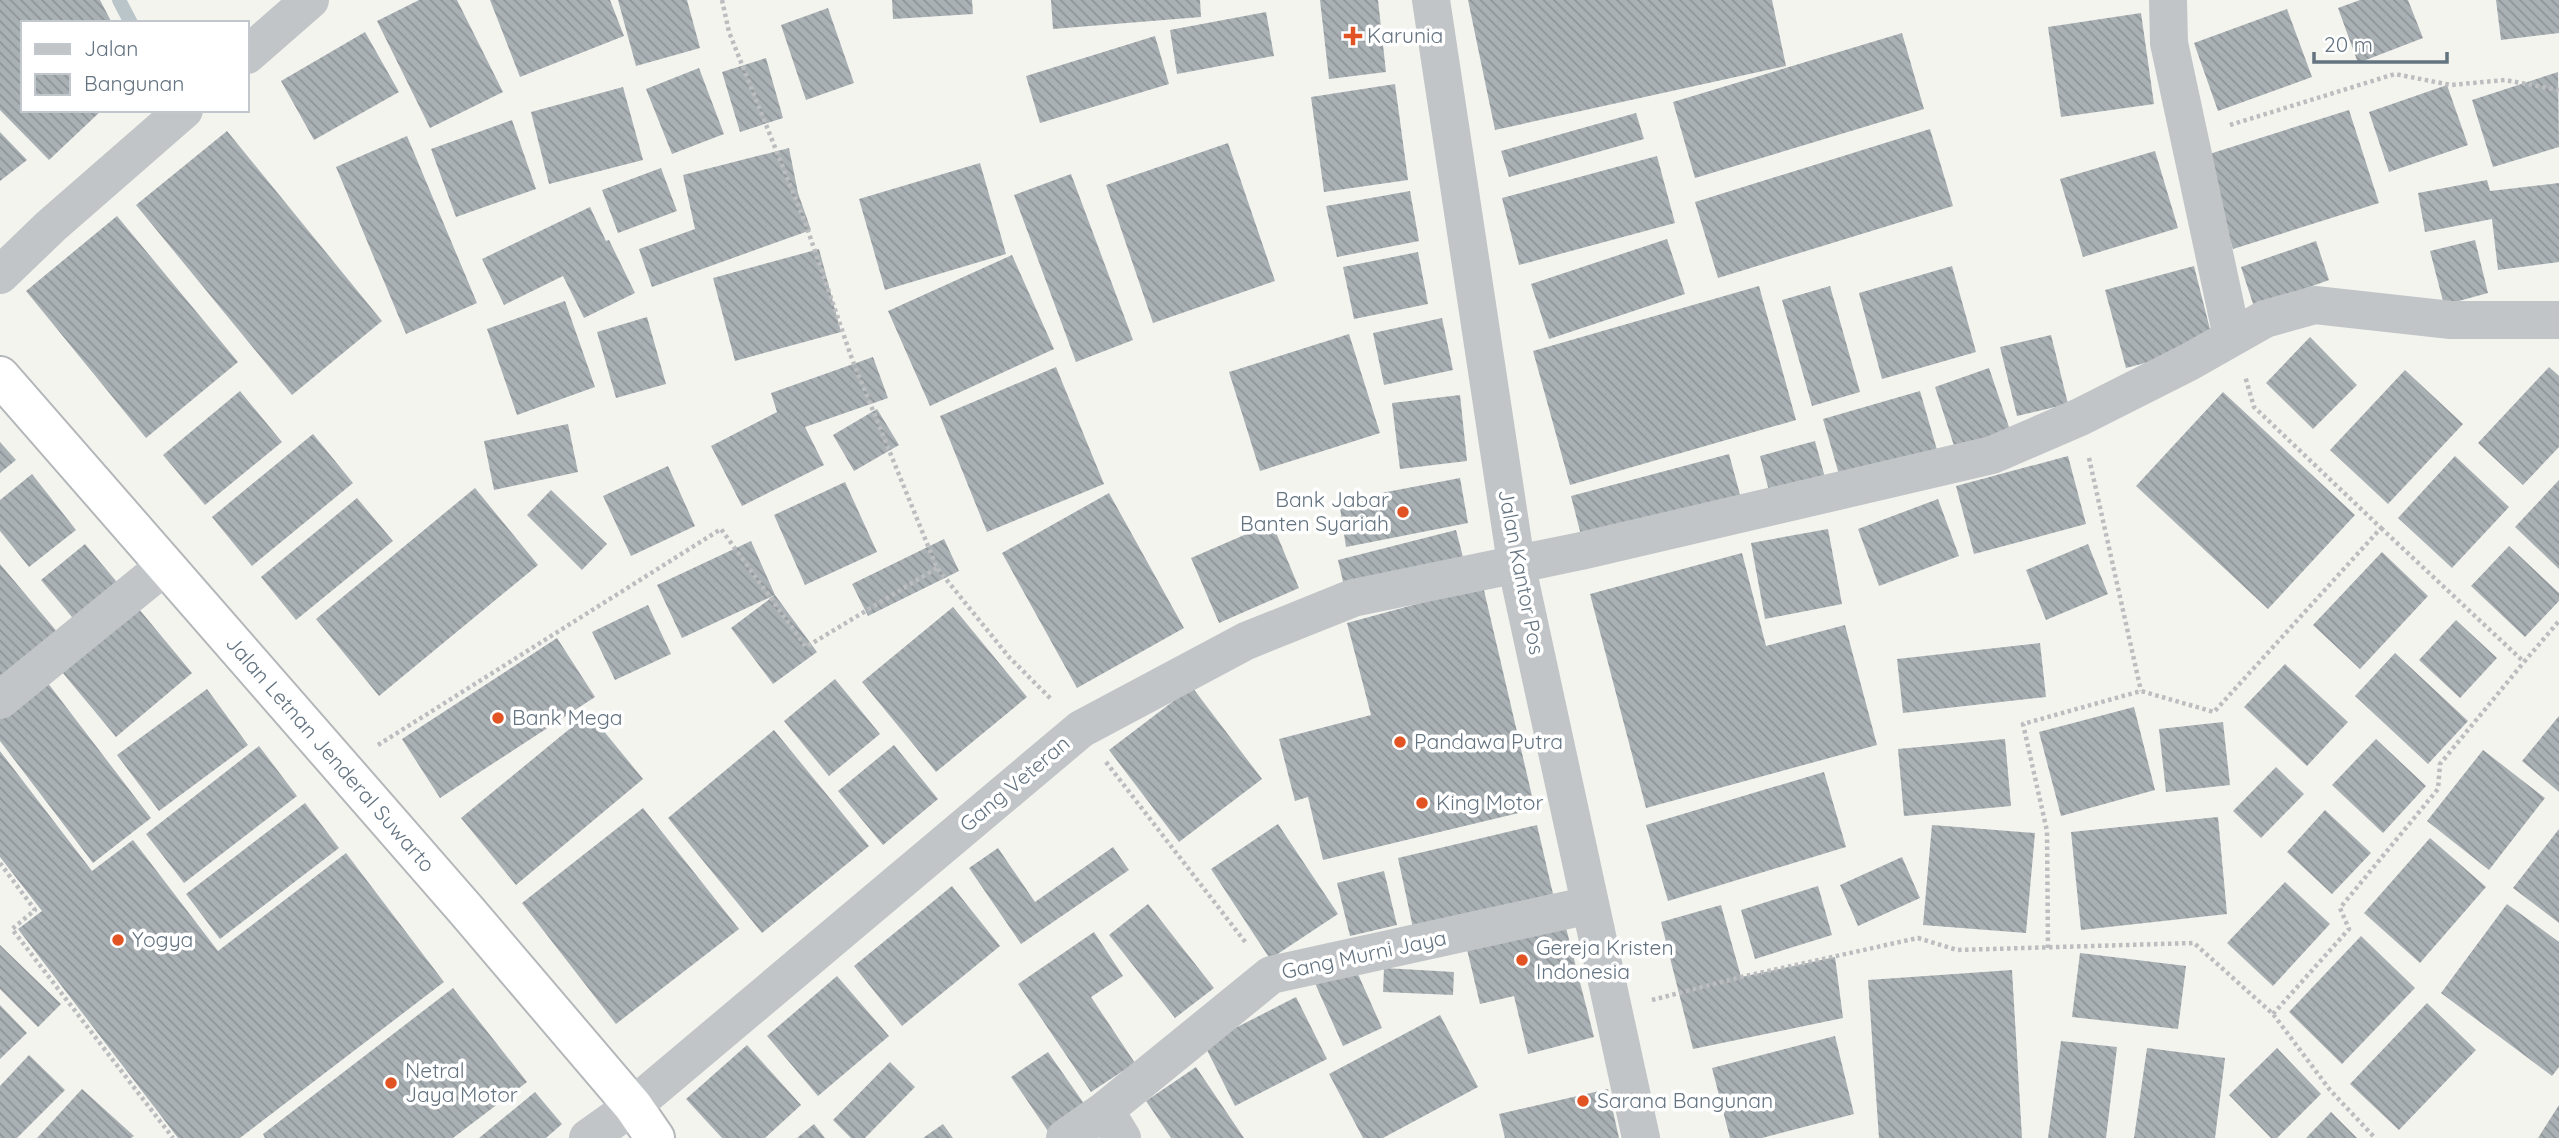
<svg xmlns="http://www.w3.org/2000/svg" width="2559" height="1138" font-family="Quicksand,sans-serif">
<style>
.lines{fill:none;stroke-linecap:round;stroke-linejoin:round}
.stream{stroke:#bac5ca;stroke-width:14}
.building{fill:url(#building-back-hatch)}
.highway-casing{stroke:#b4b7ba;stroke-width:42}
.path{stroke:#bbbdbf;stroke-width:4.5;stroke-dasharray:3.5 3.5;stroke-linecap:butt}
.minor{stroke:#c1c5c8;stroke-width:38}
.highway{stroke:#fff;stroke-width:38}
.poi-dot{fill:#e15322;stroke:#fff;stroke-width:2.5}
.labels{text-anchor:middle;stroke-width:7;stroke-linejoin:round;paint-order:stroke}
.poi-label{font-size:21px;fill:#637380;stroke:#fff;text-anchor:start}
.street-label{font-size:21px;fill:#637380;stroke:#fff}
</style>
<defs>
<pattern id="building-back-hatch" width="6" height="6" patternUnits="userSpaceOnUse" patternTransform="scale(1.75)"><rect width="6" height="6" fill="#aab1b5"/><path d="M-1 5l2 2M0 0l6 6M5-1l2 2" fill="none" stroke="#8e9498"/></pattern>
</defs>
<rect width="100%" height="100%" fill="#f4f4ef"/>
<g class="lines">
<path class="stream" d="M 119,0 L 131,23"/>
</g>
<path class="building" d="M 0,0 L 100,0 L 112,23 L 23,23 L 23,110 L 102,110 L 49,160 L 0,110 Z
M 419,0 L 457,0 L 503,92 L 430,128 L 377,21 Z
M 490,0 L 610,0 L 624,36 L 520,77 Z
M 618,0 L 687,0 L 700,48 L 636,66 Z
M 892,0 L 972,0 L 973,14 L 893,19 Z
M 1051,0 L 1200,0 L 1201,17 L 1053,29 Z
M 1320,0 L 1378,0 L 1386,72 L 1329,79 Z
M 1468,0 L 1772,0 L 1786,66 L 1495,130 Z
M 2360,0 L 2408,0 L 2423,38 L 2358,63 L 2338,8 Z
M 2496,0 L 2559,0 L 2559,33 L 2501,40 Z
M 828,8 L 854,83 L 806,100 L 781,25 Z
M 2287,9 L 2312,77 L 2218,111 L 2194,43 Z
M 1266,12 L 1274,56 L 1177,74 L 1170,30 Z
M 2141,13 L 2154,104 L 2061,117 L 2048,27 Z
M 365,32 L 399,92 L 314,140 L 281,81 Z
M 1902,33 L 1924,109 L 1695,178 L 1673,102 Z
M 1155,36 L 1169,84 L 1040,123 L 1026,76 Z
M 766,58 L 783,118 L 740,132 L 722,72 Z
M 699,68 L 724,134 L 672,154 L 646,89 Z
M 2558,72 L 2559,147 L 2493,167 L 2472,100 Z
M 1395,84 L 1408,180 L 1324,192 L 1311,97 Z
M 2447,85 L 2468,145 L 2389,172 L 2369,112 Z
M 623,87 L 643,160 L 549,184 L 531,112 Z
M 2349,110 L 2379,203 L 2233,249 L 2203,156 Z
M 1636,113 L 1644,139 L 1509,177 L 1501,151 Z
M 512,120 L 536,189 L 456,217 L 431,149 Z
M 1930,129 L 1953,206 L 1718,278 L 1695,202 Z
M 227,131 L 382,321 L 292,395 L 136,205 Z
M 0,132 L 27,160 L 0,181 Z
M 407,136 L 477,303 L 406,334 L 336,167 Z
M 1228,143 L 1275,281 L 1153,323 L 1106,185 Z
M 789,148 L 798,193 L 811,230 L 652,287 L 639,249 L 695,229 L 683,175 Z
M 2155,151 L 2178,228 L 2083,257 L 2060,179 Z
M 1657,156 L 1675,223 L 1519,265 L 1502,198 Z
M 980,163 L 1006,254 L 885,290 L 859,199 Z
M 661,168 L 677,211 L 618,233 L 602,190 Z
M 1071,174 L 1133,340 L 1076,362 L 1014,195 Z
M 2487,180 L 2490,191 L 2559,183 L 2559,262 L 2498,270 L 2492,219 L 2425,232 L 2418,193 Z
M 1410,191 L 1419,241 L 1337,257 L 1326,206 Z
M 590,207 L 606,241 L 609,240 L 635,293 L 584,318 L 563,276 L 504,305 L 482,259 Z
M 117,216 L 238,362 L 146,438 L 26,291 Z
M 1667,239 L 1685,294 L 1549,339 L 1531,284 Z
M 2475,240 L 2488,293 L 2444,305 L 2430,251 Z
M 2316,241 L 2329,280 L 2254,307 L 2241,267 Z
M 819,249 L 841,332 L 735,361 L 713,278 Z
M 1418,252 L 1428,304 L 1354,319 L 1343,267 Z
M 1012,255 L 1054,349 L 930,406 L 888,311 Z
M 1952,266 L 1976,352 L 1882,379 L 1859,293 Z
M 2194,266 L 2214,345 L 2126,368 L 2105,290 Z
M 1759,286 L 1796,420 L 1570,485 L 1533,351 Z
M 1830,286 L 1860,392 L 1812,406 L 1782,300 Z
M 565,301 L 595,387 L 517,415 L 487,329 Z
M 647,317 L 666,384 L 616,398 L 597,332 Z
M 1442,318 L 1453,370 L 1384,385 L 1373,333 Z
M 1349,334 L 1380,433 L 1260,471 L 1229,372 Z
M 2051,335 L 2068,404 L 2017,416 L 2000,347 Z
M 2310,337 L 2357,385 L 2313,429 L 2266,383 Z
M 873,357 L 888,398 L 805,427 L 824,465 L 742,506 L 711,446 L 777,412 L 771,393 Z
M 1056,367 L 1104,484 L 987,532 L 940,416 Z
M 2549,367 L 2559,376 L 2559,447 L 2523,485 L 2478,443 Z
M 1989,368 L 2011,433 L 1956,452 L 1935,387 Z
M 2405,370 L 2463,424 L 2388,504 L 2330,450 Z
M 240,391 L 282,442 L 205,505 L 163,455 Z
M 1920,391 L 1937,450 L 1840,478 L 1823,419 Z
M 2223,392 L 2355,515 L 2268,609 L 2136,486 Z
M 1460,395 L 1467,461 L 1400,469 L 1392,403 Z
M 877,409 L 899,445 L 854,471 L 833,435 Z
M 568,424 L 578,472 L 494,490 L 484,441 Z
M 313,434 L 353,483 L 252,566 L 212,517 Z
M 1815,441 L 1827,485 L 1771,499 L 1760,456 Z
M 0,442 L 16,460 L 0,473 Z
M 1729,454 L 1742,502 L 1583,543 L 1571,496 Z
M 2068,456 L 2086,524 L 1974,554 L 1956,486 Z
M 2455,456 L 2509,507 L 2452,568 L 2398,518 Z
M 668,466 L 695,526 L 631,556 L 603,496 Z
M 32,474 L 76,530 L 29,567 L 0,531 L 0,500 Z
M 1460,478 L 1468,523 L 1346,547 L 1339,501 Z
M 2559,480 L 2559,569 L 2515,527 Z
M 845,482 L 877,552 L 805,585 L 774,515 Z
M 475,488 L 538,565 L 379,696 L 316,619 Z
M 551,490 L 607,544 L 582,570 L 527,515 Z
M 1109,493 L 1184,628 L 1077,688 L 1002,553 Z
M 357,498 L 393,541 L 296,620 L 261,577 Z
M 1938,499 L 1959,556 L 1879,586 L 1858,529 Z
M 1272,523 L 1299,588 L 1219,623 L 1191,558 Z
M 1828,529 L 1842,604 L 1765,619 L 1751,543 Z
M 1456,530 L 1463,557 L 1344,586 L 1338,560 Z
M 944,539 L 959,571 L 868,616 L 852,584 Z
M 751,541 L 775,595 L 817,652 L 773,684 L 731,628 L 775,595 L 682,638 L 657,585 Z
M 85,544 L 121,587 L 77,623 L 41,580 Z
M 2088,544 L 2108,594 L 2046,620 L 2026,570 Z
M 2509,546 L 2559,593 L 2559,601 L 2525,637 L 2471,586 Z
M 2382,552 L 2428,596 L 2360,669 L 2313,625 Z
M 1742,553 L 1766,646 L 1845,625 L 1877,745 L 1646,808 L 1590,594 Z
M 0,564 L 59,634 L 0,684 Z
M 1483,586 L 1535,809 L 1323,860 L 1308,797 L 1295,801 L 1279,739 L 1371,715 L 1347,623 Z
M 134,603 L 192,673 L 116,737 L 57,666 Z
M 648,605 L 671,654 L 615,680 L 592,632 Z
M 953,607 L 1027,697 L 936,772 L 862,682 Z
M 2456,620 L 2497,658 L 2460,698 L 2419,660 Z
M 557,638 L 595,697 L 440,798 L 402,739 Z
M 2040,643 L 2046,697 L 1903,713 L 1897,659 Z
M 2395,653 L 2468,721 L 2428,764 L 2355,696 Z
M 2285,664 L 2348,722 L 2307,766 L 2244,707 Z
M 44,678 L 151,818 L 93,863 L 0,741 L 0,712 Z
M 835,679 L 880,734 L 829,776 L 784,721 Z
M 1192,687 L 1262,779 L 1179,842 L 1109,750 Z
M 207,689 L 248,745 L 159,811 L 117,755 Z
M 2134,707 L 2155,790 L 2061,816 L 2039,732 Z
M 589,713 L 643,779 L 516,885 L 461,818 Z
M 2559,716 L 2559,792 L 2522,761 Z
M 2223,722 L 2230,785 L 2166,792 L 2159,729 Z
M 774,730 L 869,846 L 762,933 L 668,818 Z
M 2005,739 L 2011,806 L 1904,816 L 1898,749 Z
M 2376,739 L 2426,786 L 2383,833 L 2332,785 Z
M 894,745 L 938,799 L 883,845 L 838,791 Z
M 259,746 L 297,796 L 184,883 L 146,834 Z
M 2483,750 L 2545,798 L 2489,870 L 2427,821 Z
M 0,751 L 92,871 L 133,840 L 218,951 L 346,853 L 444,982 L 240,1138 L 178,1138 L 18,929 L 42,911 L 0,857 Z
M 2276,767 L 2304,794 L 2261,838 L 2233,811 Z
M 1824,772 L 1846,847 L 1668,901 L 1646,825 Z
M 305,803 L 339,848 L 220,939 L 186,894 Z
M 643,808 L 739,929 L 616,1024 L 522,903 Z
M 2325,810 L 2371,853 L 2332,894 L 2287,852 Z
M 2218,817 L 2227,914 L 2081,930 L 2071,832 Z
M 1278,824 L 1338,914 L 1270,959 L 1211,869 Z
M 1537,825 L 1553,894 L 1413,928 L 1398,858 Z
M 1932,825 L 2035,833 L 2026,933 L 1923,925 Z
M 2559,829 L 2559,923 L 2513,888 Z
M 2430,838 L 2486,887 L 2420,963 L 2364,913 Z
M 1113,847 L 1129,870 L 1021,944 L 969,868 L 998,848 L 1035,902 Z
M 1902,857 L 1920,898 L 1858,926 L 1840,885 Z
M 1384,871 L 1397,925 L 1350,936 L 1337,883 Z
M 2285,882 L 2330,924 L 2273,986 L 2227,943 Z
M 952,886 L 1000,946 L 902,1026 L 854,966 Z
M 1818,886 L 1832,935 L 1755,959 L 1741,910 Z
M 1148,904 L 1214,988 L 1175,1018 L 1109,935 Z
M 2507,904 L 2559,942 L 2559,1067 L 2552,1076 L 2441,993 Z
M 1721,905 L 1741,977 L 1835,957 L 1843,1018 L 1693,1049 L 1661,922 Z
M 1563,916 L 1594,1037 L 1528,1054 L 1514,996 L 1480,1004 L 1465,941 Z
M 1094,932 L 1123,976 L 1091,997 L 1135,1063 L 1091,1092 L 1018,984 Z
M 2361,936 L 2415,988 L 2342,1064 L 2289,1012 Z
M 0,945 L 61,1004 L 38,1027 L 0,989 Z
M 2080,953 L 2186,966 L 2178,1029 L 2072,1017 Z
M 1353,963 L 1382,1028 L 1343,1046 L 1314,981 Z
M 1384,968 L 1454,972 L 1453,995 L 1383,992 Z
M 2012,970 L 2022,1138 L 1879,1138 L 1868,980 Z
M 837,976 L 889,1036 L 818,1096 L 767,1036 Z
M 453,988 L 527,1082 L 453,1138 L 265,1138 L 263,1134 Z
M 1296,997 L 1327,1059 L 1235,1106 L 1204,1044 Z
M 2427,1003 L 2476,1050 L 2399,1130 L 2350,1084 Z
M 0,1005 L 27,1033 L 0,1059 Z
M 1440,1015 L 1478,1087 L 1383,1138 L 1363,1138 L 1329,1074 Z
M 1835,1036 L 1854,1114 L 1762,1138 L 1730,1138 L 1712,1068 Z
M 2061,1041 L 2117,1047 L 2106,1138 L 2048,1138 Z
M 747,1045 L 801,1105 L 765,1138 L 722,1138 L 686,1099 Z
M 2147,1048 L 2225,1058 L 2215,1138 L 2134,1138 Z
M 2277,1048 L 2321,1094 L 2277,1138 L 2271,1138 L 2229,1095 Z
M 1048,1052 L 1085,1105 L 1048,1131 L 1011,1077 Z
M 29,1055 L 65,1090 L 17,1138 L 0,1138 L 0,1086 Z
M 890,1062 L 915,1087 L 865,1138 L 851,1138 L 833,1120 Z
M 1196,1067 L 1244,1138 L 1171,1138 L 1146,1101 Z
M 82,1089 L 134,1136 L 131,1138 L 37,1138 Z
M 1608,1089 L 1619,1138 L 1505,1138 L 1499,1114 Z
M 535,1092 L 562,1124 L 546,1138 L 479,1138 Z
M 2559,1105 L 2559,1138 L 2538,1138 Z
M 2331,1112 L 2357,1138 L 2306,1138 Z
M 814,1124 L 825,1138 L 797,1138 Z
M 943,1124 L 953,1138 L 923,1138 Z"/>
<g class="lines">
<g class="highway-casing">
<g id="highway">
<path id="s1" d="M 0,376 L 466,910 L 633,1106 L 655,1138"/>
</g>
</g>
<path class="path" d="M 722,0 L 729,32 L 806,225 L 852,359 L 937,568 L 1009,657 L 1052,700
M 2230,125 L 2395,74 L 2451,85 L 2505,80 L 2559,90
M 2089,458 L 2141,691
M 2381,528 L 2524,662 L 2559,621
M 378,745 L 721,529 L 806,647 L 937,568
M 1106,762 L 1246,943
M 0,863 L 35,910 L 12,929 L 173,1138
M 2048,948 L 2047,831 L 2023,724 L 2141,691 L 2214,712 L 2381,528 L 2254,407 L 2245,376
M 1652,1000 L 1741,977 L 1918,938 L 1957,950 L 2194,943 L 2273,1014 L 2330,1090 L 2375,1138
M 2273,1014 L 2349,929 L 2340,908 L 2438,789 L 2440,764 L 2524,662"/>
<path class="minor" d="M 1431,0 L 1516,563 L 1641,1138
M 2168,0 L 2169,43 L 2232,337
M 247,55 L 310,0
M 0,275 L 51,226 L 184,110
M 0,700 L 165,566
M 1105,1110 L 1122,1138
M 588,1138 L 633,1106 L 1081,729 L 1246,641 L 1353,598 L 1581,551 L 1992,455 L 2080,417 L 2189,362 L 2265,319 L 2315,305 L 2451,320 L 2559,320
M 1065,1138 L 1105,1110 L 1271,975 L 1590,905"/>
<use href="#highway" class="highway"/>
</g>
<g class="poi-dot">
<path d="M1349.5 25.5h7v7h7v7h-7v7h-7v-7h-7v-7h7z"/>
<circle cx="1403" cy="512" r="7"/>
<circle cx="498" cy="718" r="7"/>
<circle cx="1400" cy="742" r="7"/>
<circle cx="1422" cy="803" r="7"/>
<circle cx="118" cy="940" r="7"/>
<circle cx="1522" cy="960" r="7"/>
<circle cx="391" cy="1083" r="7"/>
<circle cx="1583" cy="1101" r="7"/>
</g>
<g class="labels">
<g class="poi-label">
<text x="1367" y="43">Karunia</text>
<text x="1389" y="507" text-anchor="end">Bank Jabar<tspan x="1389" dy="24">Banten Syariah</tspan></text>
<text x="512" y="725">Bank Mega</text>
<text x="1414" y="749">Pandawa Putra</text>
<text x="1436" y="810">King Motor</text>
<text x="132" y="947">Yogya</text>
<text x="1536" y="955">Gereja Kristen<tspan x="1536" dy="24">Indonesia</tspan></text>
<text x="405" y="1078">Netral<tspan x="405" dy="24">Jaya Motor</tspan></text>
<text x="1597" y="1108">Sarana Bangunan</text>
</g>
<g class="street-label">
<text transform="translate(1521 572) rotate(79)" y="7">Jalan Kantor Pos</text>
<text dy="7" stroke="none"><textPath href="#s1" startOffset="502">Jalan Letnan Jenderal Suwarto</textPath></text>
<text transform="translate(1015 784) rotate(-40)" y="7">Gang Veteran</text>
<text transform="translate(1364 955) rotate(-12)" y="7">Gang Murni Jaya</text>
</g>
</g>
<rect x="21" y="21" width="228" height="91" fill="#ffffff" stroke="#c1c7cc" stroke-width="2"/>
<rect x="35" y="44" width="35" height="10" fill="#c1c5c8" stroke="#c1c7cc" stroke-width="2"/>
<text x="84" y="56" font-size="21" fill="#637380">Jalan</text>
<rect x="35" y="74" width="35" height="21" fill="url(#building-back-hatch)" stroke="#c1c7cc" stroke-width="2"/>
<text x="84" y="91" font-size="21" fill="#637380">Bangunan</text>
<path d="M2314 52v10h133v-10" fill="none" stroke="#637380" stroke-width="3.5"/>
<text x="2324" y="52" font-size="21" fill="#637380" stroke="#ffffff" stroke-width="5" paint-order="stroke">20 m</text>
</svg>
